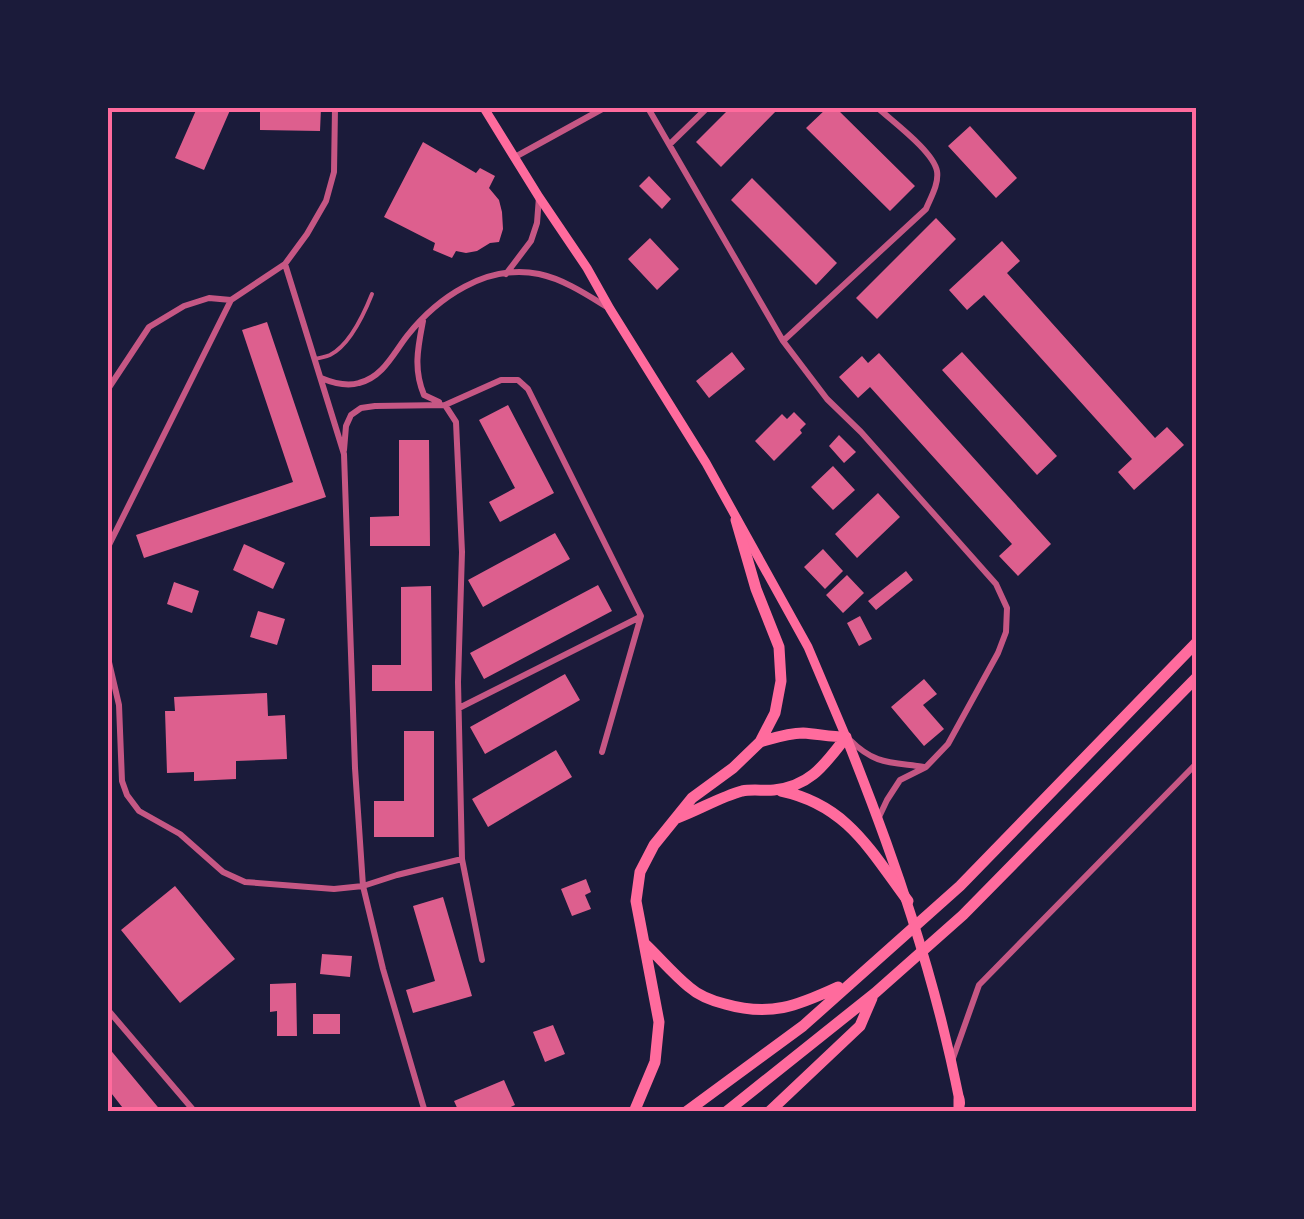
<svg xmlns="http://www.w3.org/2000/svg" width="1304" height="1219" font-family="'Golos Text',sans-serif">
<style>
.building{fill:#dd5f8e}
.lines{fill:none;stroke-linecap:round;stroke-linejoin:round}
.service{stroke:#c65784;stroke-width:4}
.minor{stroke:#c65784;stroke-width:6}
.secondary{stroke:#ff6b9d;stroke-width:9}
.primary{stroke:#ff6b9d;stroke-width:10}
.trunk{stroke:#ff6b9d;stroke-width:11}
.neatline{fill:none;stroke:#ff6b9d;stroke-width:4}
</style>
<rect width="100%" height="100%" fill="#1b1b3a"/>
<path class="building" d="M 197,108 L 231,108 L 204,170 L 175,158 Z
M 260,108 L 321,108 L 320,131 L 260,130 Z
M 730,108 L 779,108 L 721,167 L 696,142 Z
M 827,108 L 836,108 L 915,186 L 890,211 L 806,128 Z
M 970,126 L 1017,178 L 996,198 L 948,146 Z
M 423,142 L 476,173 L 480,168 L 495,176 L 489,188 L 499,200 L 502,212 L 503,229 L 499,242 L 490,243 L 477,251 L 466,253 L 456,251 L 452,258 L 433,250 L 435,243 L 384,217 Z
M 649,176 L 671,199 L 662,209 L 639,186 Z
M 752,178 L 837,263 L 816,285 L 731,200 Z
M 936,218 L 956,239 L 877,319 L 856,298 Z
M 650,238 L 679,269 L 657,290 L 628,259 Z
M 1002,241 L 1020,261 L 1007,273 L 1155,438 L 1167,427 L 1184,445 L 1134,490 L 1118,472 L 1132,459 L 984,295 L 967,310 L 949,290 Z
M 267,322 L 326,497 L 144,558 L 136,535 L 293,482 L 242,330 Z
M 732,352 L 745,369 L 709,398 L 696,381 Z
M 962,352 L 1057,456 L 1037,475 L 942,370 Z
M 879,353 L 1051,544 L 1018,576 L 999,556 L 1012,544 L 870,387 L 858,398 L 839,377 L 862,356 L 868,363 Z
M 508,405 L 554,493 L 500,522 L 489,502 L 515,488 L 479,420 Z
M 794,412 L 806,424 L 800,430 L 802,433 L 774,461 L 755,441 L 782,414 L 787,419 Z
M 839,435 L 856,452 L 844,463 L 829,446 Z
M 399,440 L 429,440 L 430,546 L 370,546 L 370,517 L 399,516 Z
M 833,466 L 855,490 L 833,510 L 811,487 Z
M 878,493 L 900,517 L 857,558 L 835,534 Z
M 555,533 L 570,559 L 483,607 L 468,580 Z
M 244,544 L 285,563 L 273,589 L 233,570 Z
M 823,549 L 843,571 L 825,589 L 804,567 Z
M 906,571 L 913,580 L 876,610 L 868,601 Z
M 847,575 L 864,593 L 843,613 L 826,595 Z
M 174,582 L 199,591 L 192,613 L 167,604 Z
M 598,585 L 612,611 L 484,679 L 470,653 Z
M 431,586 L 432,691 L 372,691 L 372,665 L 401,665 L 401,587 Z
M 258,611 L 285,619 L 277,645 L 250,637 Z
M 860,616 L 872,639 L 859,646 L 847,623 Z
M 565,674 L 580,700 L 485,754 L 470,727 Z
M 924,679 L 937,694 L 923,705 L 944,729 L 924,746 L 891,707 Z
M 267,693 L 268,716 L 285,715 L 287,759 L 236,761 L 236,779 L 194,781 L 194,772 L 167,773 L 165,711 L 175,711 L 174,697 Z
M 404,731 L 434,731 L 434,837 L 374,837 L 374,801 L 404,801 Z
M 556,750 L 572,777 L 488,827 L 472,799 Z
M 586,879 L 591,892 L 585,895 L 591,909 L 572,916 L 561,889 Z
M 175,886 L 235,959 L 180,1003 L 121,930 Z
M 443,897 L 472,996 L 413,1013 L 406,990 L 435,981 L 413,906 Z
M 322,954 L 352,956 L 350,977 L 320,974 Z
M 296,983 L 297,1036 L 277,1036 L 277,1011 L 270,1012 L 270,984 Z
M 313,1014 L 340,1014 L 340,1034 L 313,1034 Z
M 553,1025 L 565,1054 L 545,1062 L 533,1032 Z
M 108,1047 L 162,1112 L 126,1112 L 108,1089 Z
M 504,1080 L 515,1105 L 500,1112 L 459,1112 L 454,1101 Z"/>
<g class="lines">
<path class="service" d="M 314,359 C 320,358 325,357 330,355 C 350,345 364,314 372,294"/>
<path class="minor" d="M 648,108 L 783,341 L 827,399 L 861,432 L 996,584 L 1007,608 L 1006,632 L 998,653 L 948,744 L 926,767 L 900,780 L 887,800 L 879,817
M 670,144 L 707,108
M 515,157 L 604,108
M 285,264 L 344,454 L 355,768 L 363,886 L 383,969 L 425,1112
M 506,274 L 531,241 L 537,223 L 539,197
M 423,321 C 418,347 413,369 424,395 L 439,402
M 783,341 L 926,209 C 931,197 939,184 937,171 C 933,151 893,122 878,108
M 321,378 C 333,383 346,387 359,383 C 383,377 393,354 407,336 C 437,298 487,263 539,274 C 563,279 586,294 607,307
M 108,389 L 149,327 L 184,306 L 209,298 L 231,300
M 344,450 L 346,426 L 351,415 L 361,408 L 375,406 L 445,405 L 501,380 L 518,380 L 528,389 L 641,616 L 602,752
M 108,547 L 231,300 L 285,264 L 307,234 L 326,201 L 334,172 L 335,108
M 108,658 L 119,705 L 122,781 L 127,795 L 139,811 L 180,834 L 223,872 L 245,882 L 334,889 L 363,886 L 397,875 L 462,859 L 458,682 L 462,552 L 456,422 L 445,405
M 459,708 L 640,617
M 850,740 C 875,765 891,762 924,767
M 462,859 L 482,960
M 108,1010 L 195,1112
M 952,1061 L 979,985 L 1196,764"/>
<path class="secondary" d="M 484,108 L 539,197 L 587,268 L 610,309 L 706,463 L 808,647 L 846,737"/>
<path class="primary" d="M 846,737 C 894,856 935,976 960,1103"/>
<path class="trunk" d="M 760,742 C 774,738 788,733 803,733 C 818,734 831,737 846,737
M 781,791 C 847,805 870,850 908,901
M 677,818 C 699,810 720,797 742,791 C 752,789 764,791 774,790 C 811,786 825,764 846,737
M 644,943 C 659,957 673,974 689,987 C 698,995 713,1001 725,1004 C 770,1017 797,1006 838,987
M 959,1099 L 959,1112
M 634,1112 L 655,1062 L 659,1022 L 636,901 L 640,872 L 654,845 L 692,798 L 733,768 L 760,742 L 775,713 L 781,681 L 779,647 L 756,589 L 736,520
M 686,1112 L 803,1026 L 960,886 L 1196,643
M 726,1112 L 875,993 L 963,915 L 1196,678
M 769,1112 L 860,1026 L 872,998"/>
</g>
<rect width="1304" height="1219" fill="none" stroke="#1b1b3a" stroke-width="220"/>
<rect x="110" y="110" width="1084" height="999" class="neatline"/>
</svg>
